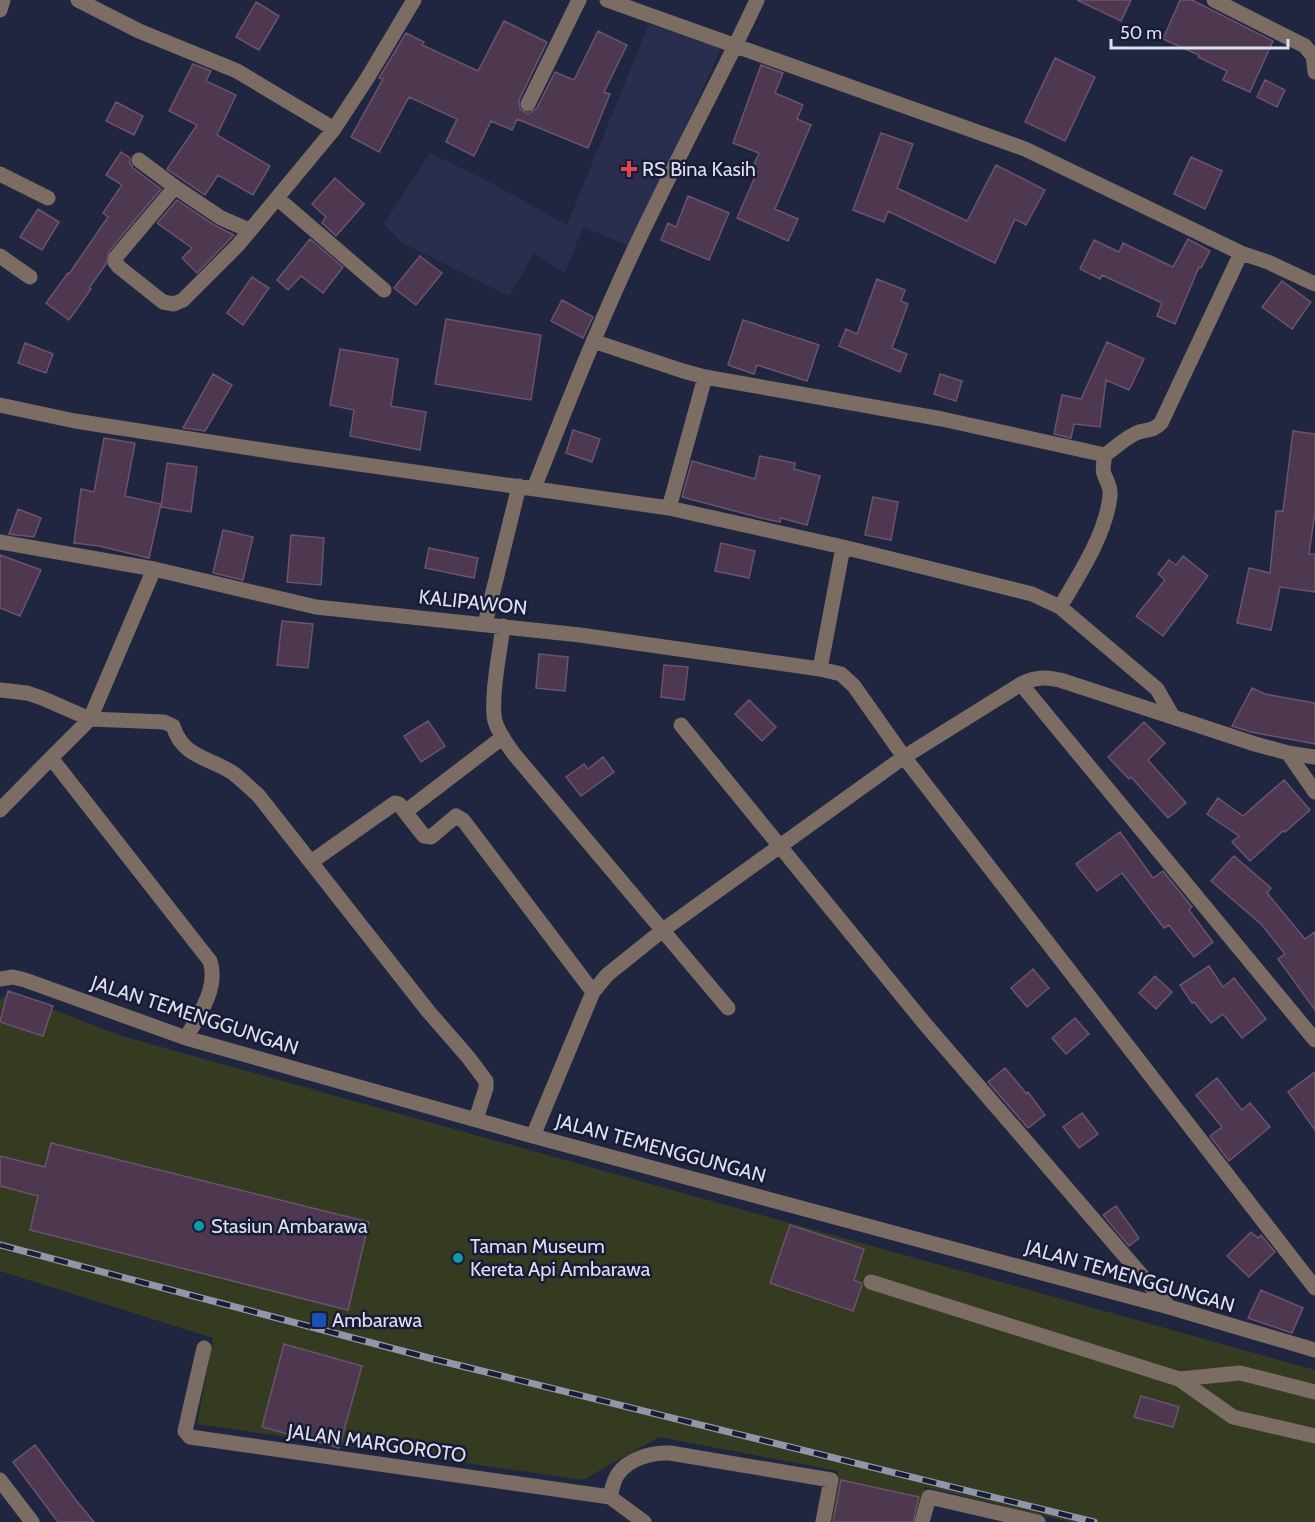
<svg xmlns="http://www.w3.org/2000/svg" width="1315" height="1522" font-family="Cabin,sans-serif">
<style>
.built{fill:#292e4f}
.green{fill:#343b20}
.building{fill:#4d3850;stroke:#6a536d;stroke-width:1.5}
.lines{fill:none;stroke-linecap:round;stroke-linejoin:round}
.minor{stroke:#7b6c64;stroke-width:15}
.rail-casing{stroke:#9296ab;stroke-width:7}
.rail{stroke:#181c35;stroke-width:4.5;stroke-dasharray:14;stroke-linecap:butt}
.health-dot{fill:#e0444e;stroke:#181c35;stroke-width:2}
.culture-dot{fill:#0f9aa8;stroke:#181c35;stroke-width:2}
.transit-dot{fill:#1a4fb4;stroke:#181c35;stroke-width:2}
.labels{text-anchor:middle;stroke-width:5;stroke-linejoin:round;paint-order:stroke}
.poi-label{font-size:20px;fill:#dbdff0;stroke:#181c35;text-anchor:start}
.street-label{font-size:20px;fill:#dbdff0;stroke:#181c35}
</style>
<rect width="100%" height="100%" fill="#212640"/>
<path class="built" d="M 649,24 L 721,48 L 631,247 L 583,227 L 565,273 L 534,253 L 509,296 L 403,243 L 384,224 L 430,153 L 493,184 L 567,225 Z"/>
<path class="green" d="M 9,993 L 122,1036 L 1315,1370 L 1315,1522 L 1070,1522 L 925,1487 L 916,1522 L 829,1522 L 838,1471 L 659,1437 L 583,1480 L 197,1424 L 213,1338 L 0,1271 L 0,1000 Z"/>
<path class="building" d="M 1077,0 L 1131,0 L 1121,21 Z
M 1180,0 L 1192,0 L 1273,41 L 1250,92 L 1223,80 L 1227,71 L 1198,57 L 1199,55 L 1163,39 Z
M 256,2 L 279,16 L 259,50 L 236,37 Z
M 504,21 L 547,42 L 519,100 L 520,109 L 528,114 L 537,108 L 555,72 L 574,80 L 598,31 L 627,45 L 604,92 L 610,94 L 588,148 L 517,119 L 512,130 L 491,121 L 474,156 L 446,142 L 457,119 L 409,97 L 379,152 L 351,137 L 383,79 L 379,78 L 406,33 L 424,42 L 422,45 L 478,71 Z
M 1055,58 L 1095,77 L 1065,141 L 1025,122 Z
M 193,64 L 211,71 L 206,81 L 236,95 L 217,135 L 270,166 L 253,195 L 218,175 L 205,195 L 167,169 L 197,125 L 169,111 Z
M 761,65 L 783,73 L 775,93 L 803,105 L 797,119 L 811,125 L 775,209 L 798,219 L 788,241 L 737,218 L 757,172 L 752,169 L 759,153 L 733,143 Z
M 1265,80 L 1285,90 L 1277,107 L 1257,97 Z
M 116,102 L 143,116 L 134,135 L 106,121 Z
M 881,133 L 913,144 L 897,188 L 967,221 L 996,165 L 1045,190 L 1026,225 L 1015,219 L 995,263 L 888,211 L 884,222 L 853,210 Z
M 121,152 L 130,158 L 130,163 L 133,168 L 161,189 L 109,251 L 106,264 L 89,288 L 91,289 L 69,320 L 46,303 L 68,273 L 69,274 L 108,217 L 103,213 L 122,185 L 106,175 Z
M 1191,157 L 1222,171 L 1205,209 L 1174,194 Z
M 335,178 L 364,204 L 336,236 L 322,223 L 326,217 L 312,204 Z
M 688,196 L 729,213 L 709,260 L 661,240 L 668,223 L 676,227 Z
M 177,200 L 216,226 L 234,235 L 197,273 L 182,258 L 192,248 L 157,223 Z
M 38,209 L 59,222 L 42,250 L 20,237 Z
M 310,239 L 343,267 L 323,293 L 301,276 L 288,290 L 277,280 Z
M 1188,239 L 1210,251 L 1201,268 L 1199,267 L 1175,324 L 1157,316 L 1162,303 L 1102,275 L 1100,279 L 1080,269 L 1094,240 L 1119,252 L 1123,243 L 1173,267 Z
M 420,256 L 442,273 L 416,305 L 394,288 Z
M 252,277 L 269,288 L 243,325 L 227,313 Z
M 877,279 L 905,290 L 901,301 L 908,304 L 892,348 L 907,354 L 900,372 L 839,346 L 846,329 L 857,334 Z
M 1282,281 L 1311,302 L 1292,329 L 1262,307 Z
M 562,300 L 593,317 L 583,338 L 551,321 Z
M 446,319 L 541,335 L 531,400 L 435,384 Z
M 743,320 L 819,345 L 807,381 L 757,365 L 754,374 L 728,365 Z
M 1107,342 L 1144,359 L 1129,390 L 1106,380 L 1100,427 L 1074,424 L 1071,438 L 1054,434 L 1062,395 L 1081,399 Z
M 25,343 L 53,354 L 46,373 L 18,363 Z
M 340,349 L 398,359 L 391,406 L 426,412 L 420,450 L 350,436 L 354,410 L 330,405 Z
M 213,374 L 232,385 L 205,431 L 183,428 Z
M 940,374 L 962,381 L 956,401 L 934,394 Z
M 573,430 L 600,439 L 592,462 L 566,453 Z
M 1293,431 L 1315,434 L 1315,512 L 1309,554 L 1315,554 L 1315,592 L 1280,587 L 1271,630 L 1237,623 L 1249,568 L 1270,573 L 1276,511 L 1283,511 Z
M 104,438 L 135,443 L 125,496 L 161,504 L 149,558 L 99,546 L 74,543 L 81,489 L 94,492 Z
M 760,456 L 795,463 L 794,469 L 820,476 L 807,525 L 781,518 L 780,522 L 765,519 L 682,497 L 692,461 L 755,479 Z
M 167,463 L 197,467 L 191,512 L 161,507 Z
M 873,497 L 898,502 L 891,540 L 865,535 Z
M 18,509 L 41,518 L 34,537 L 9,534 Z
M 223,530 L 253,537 L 243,580 L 213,573 Z
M 291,535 L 324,538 L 321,585 L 287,582 Z
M 721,543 L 755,551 L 749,578 L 715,571 Z
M 429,548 L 478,558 L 474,578 L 425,568 Z
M 0,555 L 41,570 L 20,616 L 0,608 Z
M 1183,556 L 1208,576 L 1163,636 L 1136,616 L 1165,580 L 1158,574 L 1169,560 L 1176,565 Z
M 282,621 L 313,624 L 308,668 L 277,665 Z
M 539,654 L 568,657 L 565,691 L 536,688 Z
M 664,665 L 688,667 L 684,700 L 661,697 Z
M 1252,688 L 1265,694 L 1315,703 L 1315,744 L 1251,732 L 1232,726 Z
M 749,700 L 776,727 L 762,741 L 735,714 Z
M 428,721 L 445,746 L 421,762 L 404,736 Z
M 1144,722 L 1165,743 L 1148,760 L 1186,803 L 1168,818 L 1131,777 L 1129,779 L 1108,757 Z
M 603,757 L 614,772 L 581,796 L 566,777 L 584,764 L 588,769 Z
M 1284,780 L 1310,810 L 1285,832 L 1283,831 L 1250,861 L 1232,842 L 1239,836 L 1207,814 L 1218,798 L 1243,816 Z
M 1120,832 L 1153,878 L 1163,871 L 1192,907 L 1189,910 L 1213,942 L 1194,957 L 1169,925 L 1164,928 L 1122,873 L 1097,891 L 1076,864 Z
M 1234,856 L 1271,888 L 1267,893 L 1305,939 L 1315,932 L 1315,1010 L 1278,959 L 1285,954 L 1262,925 L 1211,881 Z
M 1209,966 L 1223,987 L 1234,978 L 1266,1019 L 1242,1038 L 1223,1014 L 1211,1023 L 1194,1002 L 1192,1003 L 1180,985 Z
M 1033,969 L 1049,988 L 1027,1007 L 1011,988 Z
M 1155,976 L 1172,992 L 1156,1009 L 1139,993 Z
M 8,991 L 53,1006 L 43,1036 L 0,1022 Z
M 1075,1018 L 1089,1034 L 1066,1054 L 1052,1038 Z
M 1005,1068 L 1026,1093 L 1028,1092 L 1045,1115 L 1028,1128 L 988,1082 Z
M 1315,1072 L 1315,1130 L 1288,1092 Z
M 1217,1078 L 1242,1110 L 1250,1103 L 1270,1127 L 1229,1161 L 1210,1136 L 1222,1127 L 1196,1095 Z
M 1082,1113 L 1098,1134 L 1079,1148 L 1063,1127 Z
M 51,1143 L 369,1222 L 348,1310 L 30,1230 L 38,1196 L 0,1186 L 0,1156 L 45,1167 Z
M 1116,1206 L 1139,1238 L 1129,1246 L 1103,1215 Z
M 790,1225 L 864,1249 L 854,1280 L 861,1283 L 862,1285 L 853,1311 L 770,1283 Z
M 1251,1232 L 1258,1238 L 1261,1235 L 1275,1252 L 1249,1277 L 1227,1256 Z
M 1261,1290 L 1303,1308 L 1292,1333 L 1248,1318 Z
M 284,1344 L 362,1366 L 339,1448 L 262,1427 Z
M 1141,1396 L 1179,1407 L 1173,1427 L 1134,1417 Z
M 35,1445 L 75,1499 L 94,1522 L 58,1522 L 13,1462 Z
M 841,1480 L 919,1497 L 913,1522 L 833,1522 Z"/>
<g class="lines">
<path class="minor" d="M 78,0 L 139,31 L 237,71 L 334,129
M 607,0 L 1025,149 L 1241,253 L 1268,262 L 1315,284
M 1214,0 L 1305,46 L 1313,56 L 1315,72
M 0,10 L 3,0
M 528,104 L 579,0
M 139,160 L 175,187
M 0,174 L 48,198
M 277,198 L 384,290
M 249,230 L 221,218 L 175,187 L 116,257 L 115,262 L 119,267 L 163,302 L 174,304 L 183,300 L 238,245 L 334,129 L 368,77 L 414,0
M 0,256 L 30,277
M 593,341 L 683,371 L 705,377 L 942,419 L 1105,455 C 1115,448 1127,436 1139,432 C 1149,429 1153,431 1161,423 L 1241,253
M 0,405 L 75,421 L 295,455 L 669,508 L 843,547 L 1032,594 L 1060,607 L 1157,689 L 1173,717
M 534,488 C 572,392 610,296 656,204 C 689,135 725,69 757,0
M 669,508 L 705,377
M 0,542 L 154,569 L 316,607 L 580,635 L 820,669 L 841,674 L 854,686 L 904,757 L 1315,1288
M 154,569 L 90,719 L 51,758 L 210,961 C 219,988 198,1016 186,1038
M 1060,607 C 1079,575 1106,534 1110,496 C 1111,487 1107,482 1104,474 C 1102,468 1104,461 1105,455
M 485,624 L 519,486
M 503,626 C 500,650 490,700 495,721 C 498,733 507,744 514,754 L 728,1008
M 820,669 L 843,547
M 1021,684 L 1315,1040
M 0,690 L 27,693 L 42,698 L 90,719 L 164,722 L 173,726 C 183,758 209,757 233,773 C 242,780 250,788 258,795 L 428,1011 L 468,1057 L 486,1081 L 486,1088 L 476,1119
M 681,725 L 925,1024 L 1169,1307
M 503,737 L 405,812 L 424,836 L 431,837 L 456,816 L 463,820 L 593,992
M 1288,753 L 1315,792
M 0,810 L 51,758
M 311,862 L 395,803 L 399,804 L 405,812
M 0,979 L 13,977 L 25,980 L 186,1038 L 533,1136 L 1169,1307 L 1315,1350
M 533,1136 L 593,992 L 607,975 L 663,930 L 904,757 L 1021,684 C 1035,677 1045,677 1060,680 L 1255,744 L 1288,753 L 1315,757
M 871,1282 L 1179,1379 L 1233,1417 L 1315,1436
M 204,1348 L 185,1431 L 190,1437 L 610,1497 L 644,1522
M 1179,1379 L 1240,1373 L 1315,1392
M 0,1480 L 32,1522
M 610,1497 C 612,1490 613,1481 618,1474 C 628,1459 652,1452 670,1453 L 831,1480 L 823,1522
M 922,1522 L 929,1497 L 1038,1522"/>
<g class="rail-casing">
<path id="rail" d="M 0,1245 L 429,1358 L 1094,1522"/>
</g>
<use href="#rail" class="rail"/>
</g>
<path class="health-dot" d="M626 160h6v6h6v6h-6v6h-6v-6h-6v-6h6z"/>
<g class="culture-dot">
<circle cx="199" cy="1226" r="6"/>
<circle cx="458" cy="1258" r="6"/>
</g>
<rect class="transit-dot" x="311" y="1312" width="16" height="16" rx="3"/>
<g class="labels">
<g class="poi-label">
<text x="642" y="176">RS Bina Kasih</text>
<text x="211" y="1233">Stasiun Ambarawa</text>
<text x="470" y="1253">Taman Museum<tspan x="470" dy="23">Kereta Api Ambarawa</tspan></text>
<text x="332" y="1327">Ambarawa</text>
</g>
<g class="street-label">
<text transform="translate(473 602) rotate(6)" y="7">KALIPAWON</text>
<text transform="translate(195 1015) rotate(18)" y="7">JALAN TEMENGGUNGAN</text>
<text transform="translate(661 1148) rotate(15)" y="7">JALAN TEMENGGUNGAN</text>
<text transform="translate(1130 1276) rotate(16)" y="7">JALAN TEMENGGUNGAN</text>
<text transform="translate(377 1443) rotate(8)" y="7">JALAN MARGOROTO</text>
</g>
</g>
<path d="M1111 39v9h177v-9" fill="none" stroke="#dbdff0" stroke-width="3"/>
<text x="1120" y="39" font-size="18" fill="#dbdff0" stroke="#181c35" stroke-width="4.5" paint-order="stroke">50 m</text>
</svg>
